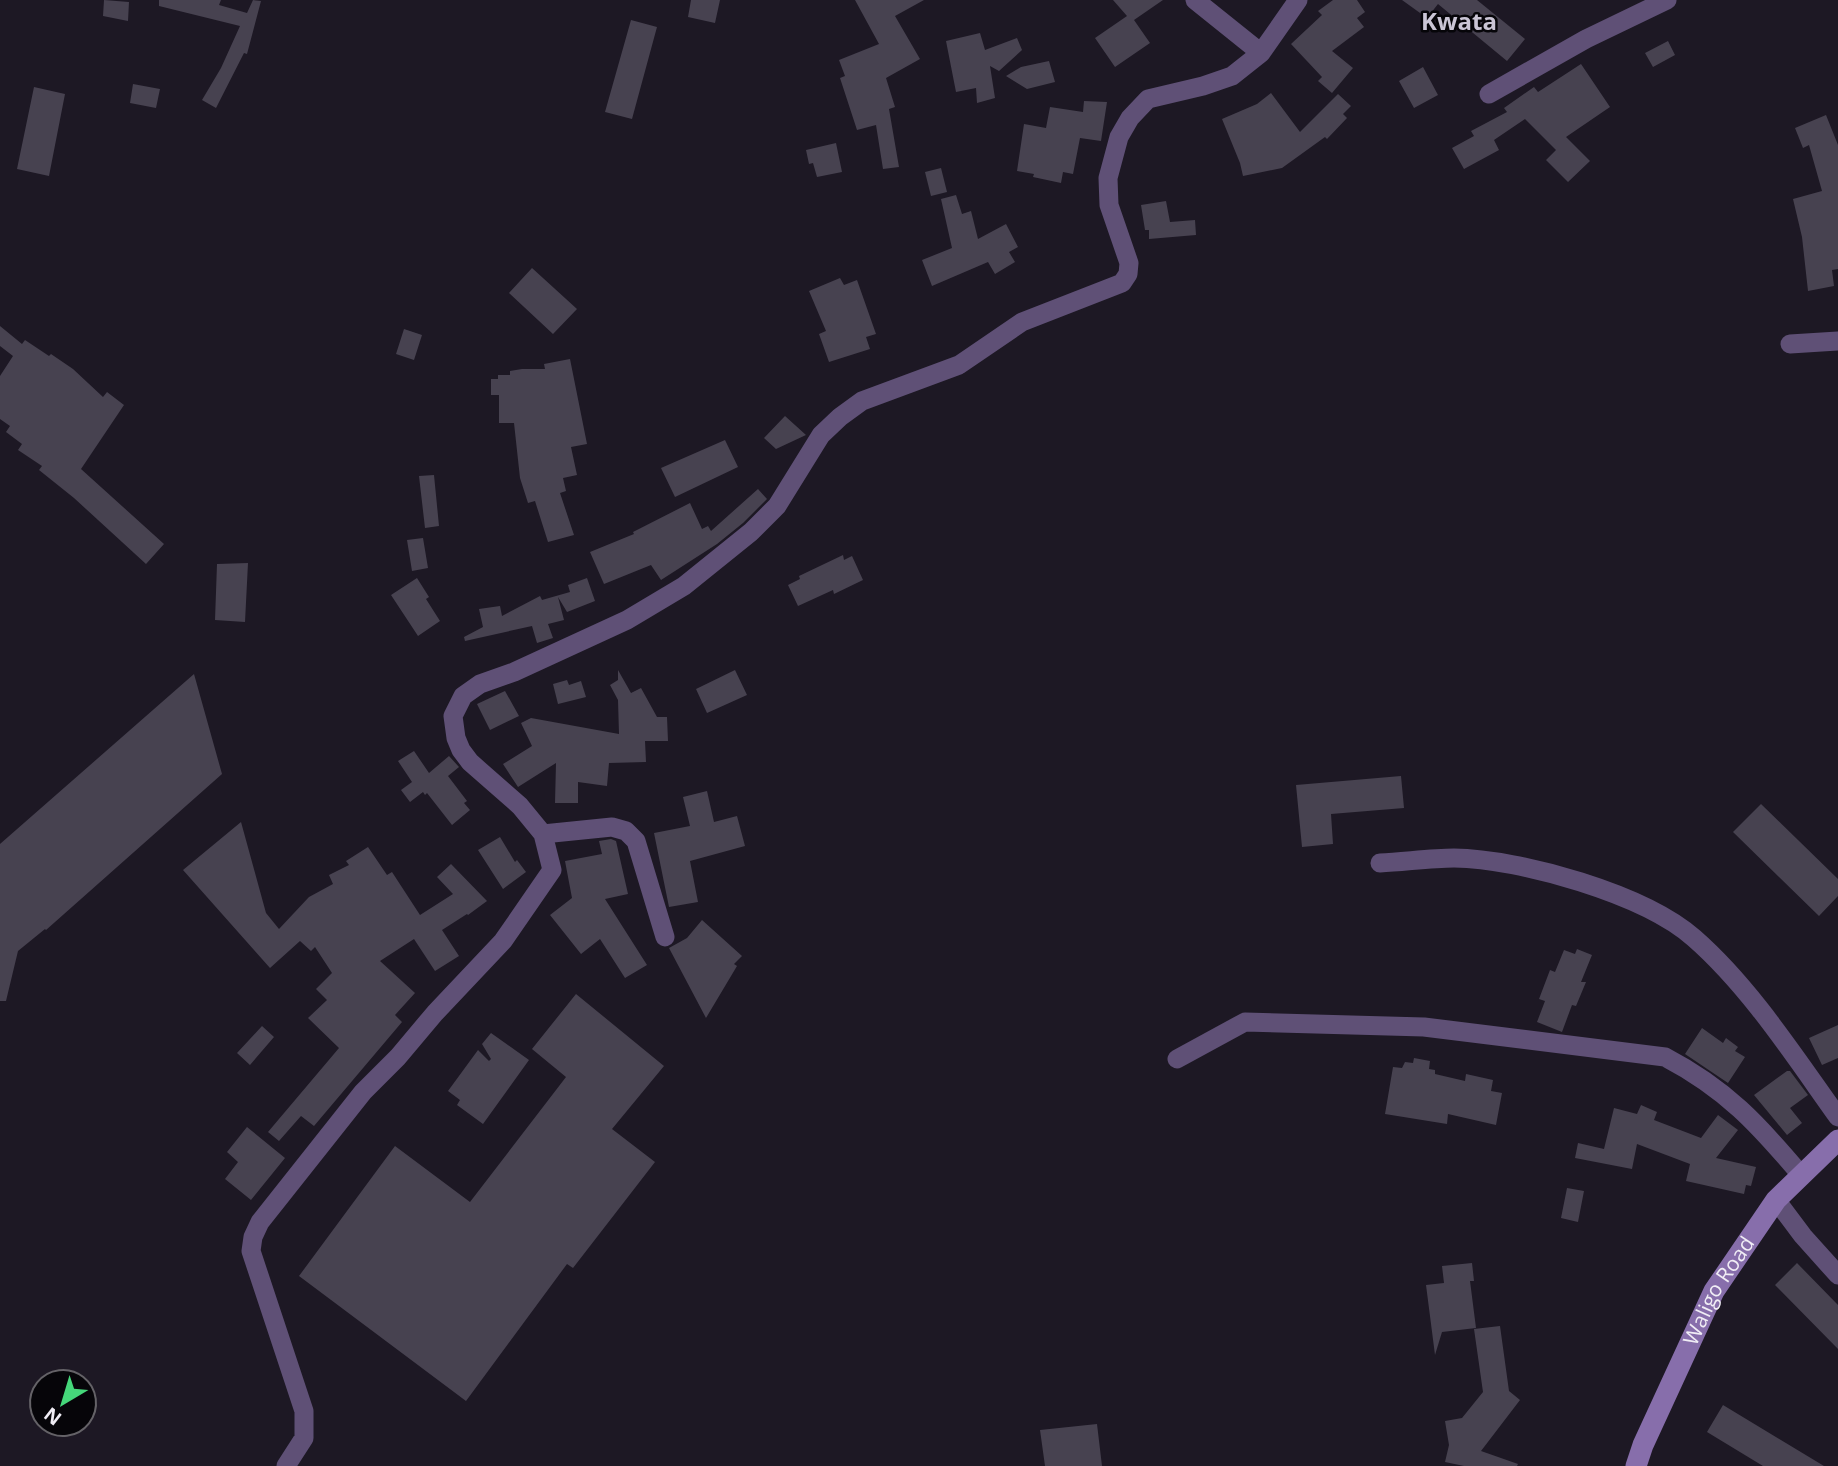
<svg xmlns="http://www.w3.org/2000/svg" width="1838" height="1466" font-family="'Open Sans',sans-serif">
<style>
.building{fill:#474250}
.lines{fill:none;stroke-linecap:round;stroke-linejoin:round}
.street{stroke:#5f5076;stroke-width:19}
.secondary{stroke:#876eab;stroke-width:21}
.labels{text-anchor:middle;stroke-width:5;stroke-linejoin:round;paint-order:stroke}
.street-label{font-size:21px;fill:#f0edf5;stroke:#060509}
.quarter-label{font-size:24px;font-weight:bold;fill:#cac5d5;stroke:#060509}
</style>
<rect width="100%" height="100%" fill="#1d1824"/>
<path class="building" d="M 104,0 L 129,2 L 128,21 L 103,16 Z
M 159,0 L 221,0 L 219,5 L 247,13 L 253,0 L 261,1 L 247,54 L 244,53 L 216,108 L 202,100 L 221,68 L 240,26 L 159,6 Z
M 691,0 L 720,0 L 715,23 L 688,17 Z
M 855,0 L 924,0 L 895,16 L 920,59 L 886,78 L 895,107 L 889,109 L 899,167 L 883,169 L 876,125 L 857,130 L 840,78 L 845,76 L 839,60 L 879,44 Z
M 1113,0 L 1163,0 L 1134,20 L 1150,43 L 1115,67 L 1095,38 L 1127,16 Z
M 1333,0 L 1357,0 L 1365,12 L 1357,18 L 1364,27 L 1332,51 L 1353,68 L 1332,93 L 1318,81 L 1322,77 L 1291,44 L 1322,15 L 1318,11 Z
M 1402,0 L 1477,0 L 1525,39 L 1507,61 L 1438,4 L 1427,18 Z
M 631,20 L 657,27 L 632,119 L 605,112 Z
M 980,33 L 985,50 L 1017,38 L 1022,50 L 999,71 L 990,66 L 995,98 L 977,103 L 976,88 L 956,92 L 946,41 Z
M 1668,41 L 1675,55 L 1653,67 L 1645,53 Z
M 1049,61 L 1055,82 L 1027,89 L 1006,76 L 1021,67 Z
M 1581,64 L 1610,107 L 1566,137 L 1590,161 L 1568,182 L 1546,160 L 1556,150 L 1525,119 L 1494,140 L 1499,150 L 1464,169 L 1452,148 L 1474,136 L 1471,131 L 1507,112 L 1504,108 L 1534,87 L 1538,92 Z
M 1423,67 L 1438,95 L 1414,108 L 1399,81 Z
M 133,84 L 160,89 L 156,108 L 130,103 Z
M 34,87 L 65,94 L 49,176 L 17,169 Z
M 1271,93 L 1300,132 L 1338,94 L 1351,106 L 1343,114 L 1347,118 L 1327,139 L 1325,137 L 1282,168 L 1243,176 L 1240,163 L 1222,119 L 1257,104 Z
M 1084,101 L 1107,102 L 1101,141 L 1080,138 L 1073,174 L 1063,172 L 1061,183 L 1033,177 L 1034,174 L 1017,171 L 1024,124 L 1046,128 L 1050,107 L 1083,112 Z
M 1826,115 L 1838,145 L 1838,269 L 1832,270 L 1834,286 L 1808,291 L 1802,237 L 1793,199 L 1822,191 L 1809,145 L 1803,148 L 1795,128 Z
M 836,143 L 842,172 L 817,177 L 813,163 L 809,164 L 806,150 Z
M 941,168 L 947,192 L 931,196 L 925,172 Z
M 956,195 L 962,214 L 971,211 L 978,239 L 1006,224 L 1018,247 L 1009,252 L 1015,262 L 995,274 L 988,262 L 932,286 L 922,260 L 952,248 L 941,199 Z
M 1166,201 L 1170,222 L 1195,220 L 1196,235 L 1149,239 L 1149,230 L 1145,230 L 1141,205 Z
M 532,268 L 577,309 L 553,334 L 509,293 Z
M 840,278 L 844,285 L 857,280 L 876,334 L 866,337 L 870,349 L 829,362 L 819,334 L 826,331 L 809,291 Z
M 0,326 L 22,344 L 25,340 L 49,356 L 51,354 L 73,369 L 103,397 L 107,392 L 124,405 L 81,469 L 164,544 L 146,564 L 74,498 L 39,470 L 42,466 L 18,450 L 22,444 L 6,432 L 10,426 L 0,419 L 0,376 L 13,356 L 0,346 Z
M 404,329 L 422,335 L 414,360 L 396,354 Z
M 570,359 L 587,444 L 571,447 L 577,475 L 563,478 L 566,491 L 560,493 L 574,535 L 548,542 L 535,501 L 528,503 L 520,478 L 514,423 L 499,423 L 499,395 L 491,395 L 491,379 L 498,379 L 498,375 L 510,375 L 510,371 L 522,369 L 545,369 L 544,364 Z
M 785,416 L 806,435 L 776,449 L 764,438 Z
M 725,440 L 738,467 L 675,497 L 661,468 Z
M 434,475 L 439,526 L 425,528 L 419,476 Z
M 758,489 L 767,499 L 743,523 L 717,544 L 661,580 L 651,565 L 604,584 L 590,552 L 634,534 L 633,532 L 690,503 L 702,529 L 708,526 L 711,531 Z
M 423,538 L 428,568 L 412,571 L 407,540 Z
M 843,555 L 844,560 L 852,556 L 863,580 L 834,594 L 833,590 L 798,606 L 788,585 L 800,579 L 799,576 Z
M 248,563 L 245,622 L 215,620 L 217,564 Z
M 417,578 L 429,597 L 426,599 L 440,621 L 418,636 L 391,595 Z
M 587,578 L 595,601 L 567,612 L 558,597 L 564,620 L 548,624 L 553,638 L 537,643 L 532,626 L 465,641 L 464,637 L 483,627 L 479,609 L 500,606 L 502,616 L 540,596 L 542,600 L 570,592 L 568,585 Z
M 618,670 L 631,693 L 641,688 L 657,717 L 667,717 L 668,741 L 645,741 L 646,762 L 609,763 L 607,786 L 578,782 L 578,803 L 555,803 L 556,763 L 518,787 L 503,764 L 532,746 L 521,723 L 531,718 L 619,734 L 618,700 L 610,685 L 618,680 Z
M 735,670 L 747,695 L 707,713 L 696,689 Z
M 194,674 L 222,774 L 46,930 L 45,929 L 18,951 L 6,1001 L 0,1001 L 0,844 Z
M 567,680 L 569,685 L 581,681 L 586,697 L 558,704 L 553,684 Z
M 505,691 L 519,716 L 490,730 L 477,704 Z
M 414,751 L 429,773 L 449,756 L 459,767 L 448,776 L 467,801 L 464,803 L 470,810 L 452,825 L 427,793 L 425,795 L 423,792 L 410,802 L 401,790 L 412,782 L 398,761 Z
M 1401,776 L 1404,808 L 1331,814 L 1333,844 L 1302,847 L 1296,785 Z
M 707,791 L 714,822 L 737,816 L 745,846 L 690,861 L 698,902 L 669,907 L 654,833 L 690,826 L 683,797 Z
M 1761,804 L 1838,879 L 1838,896 L 1819,916 L 1733,832 Z
M 241,822 L 266,913 L 279,929 L 309,897 L 333,884 L 329,875 L 349,865 L 346,861 L 368,847 L 387,875 L 392,872 L 420,915 L 453,894 L 437,877 L 451,864 L 487,901 L 468,915 L 467,914 L 442,930 L 459,956 L 435,971 L 414,939 L 380,961 L 415,993 L 395,1015 L 402,1022 L 314,1126 L 301,1116 L 279,1141 L 268,1132 L 339,1048 L 308,1018 L 327,1000 L 316,989 L 332,973 L 315,947 L 311,951 L 300,941 L 270,968 L 183,870 Z
M 500,837 L 515,862 L 517,860 L 526,872 L 503,889 L 478,850 Z
M 611,839 L 616,841 L 628,894 L 605,899 L 647,965 L 625,978 L 600,939 L 581,954 L 550,915 L 572,898 L 565,861 L 602,854 L 599,841 Z
M 702,920 L 742,956 L 734,964 L 737,966 L 706,1018 L 669,948 L 687,938 Z
M 1577,949 L 1592,955 L 1581,982 L 1586,982 L 1576,1006 L 1572,1005 L 1562,1032 L 1537,1022 L 1545,1001 L 1539,999 L 1550,970 L 1555,972 L 1564,950 L 1575,954 Z
M 576,994 L 664,1066 L 612,1129 L 655,1162 L 573,1268 L 567,1264 L 466,1401 L 299,1276 L 395,1146 L 470,1202 L 566,1077 L 532,1049 Z
M 1838,1025 L 1838,1058 L 1822,1065 L 1809,1038 Z
M 262,1026 L 274,1037 L 250,1065 L 237,1053 Z
M 1702,1028 L 1723,1043 L 1726,1038 L 1738,1047 L 1735,1051 L 1745,1057 L 1728,1083 L 1685,1054 Z
M 491,1033 L 529,1060 L 483,1124 L 457,1105 L 460,1100 L 448,1091 L 478,1050 L 489,1061 L 491,1059 L 482,1044 Z
M 1414,1058 L 1430,1061 L 1429,1069 L 1435,1070 L 1435,1074 L 1465,1081 L 1466,1074 L 1493,1080 L 1491,1091 L 1502,1093 L 1496,1125 L 1448,1114 L 1447,1124 L 1385,1114 L 1393,1067 L 1402,1068 L 1405,1062 L 1413,1063 Z
M 1787,1071 L 1790,1071 L 1808,1095 L 1790,1108 L 1802,1123 L 1787,1135 L 1754,1095 Z
M 1641,1105 L 1657,1112 L 1654,1120 L 1701,1138 L 1718,1115 L 1738,1130 L 1716,1158 L 1756,1167 L 1751,1186 L 1746,1185 L 1744,1194 L 1686,1181 L 1690,1164 L 1637,1144 L 1632,1169 L 1575,1158 L 1578,1143 L 1604,1149 L 1614,1108 L 1637,1114 Z
M 247,1127 L 285,1158 L 251,1200 L 225,1179 L 238,1162 L 227,1152 Z
M 1567,1188 L 1584,1191 L 1578,1222 L 1561,1218 Z
M 1472,1263 L 1474,1281 L 1470,1281 L 1476,1328 L 1442,1332 L 1435,1355 L 1426,1285 L 1444,1283 L 1442,1266 Z
M 1797,1263 L 1838,1305 L 1838,1349 L 1775,1285 Z
M 1500,1326 L 1509,1391 L 1520,1400 L 1481,1451 L 1518,1464 L 1517,1466 L 1464,1466 L 1445,1462 L 1449,1445 L 1445,1421 L 1462,1418 L 1483,1392 L 1474,1329 Z
M 1723,1405 L 1824,1466 L 1763,1466 L 1707,1432 Z
M 1097,1424 L 1102,1466 L 1045,1466 L 1040,1430 Z"/>
<g class="lines">
<path class="street" d="M 1195,0 L 1261,53
M 1489,94 L 1586,39 L 1667,0
M 1790,344 L 1838,341
M 543,834 L 612,827 L 626,831 L 636,841 L 665,937
M 1380,863 C 1404,862 1430,858 1454,858 C 1521,859 1644,894 1694,938 C 1750,987 1795,1057 1838,1117
M 1177,1059 L 1245,1022 L 1424,1027 L 1665,1057 C 1726,1089 1758,1124 1801,1175
M 1776,1200 L 1803,1236 L 1838,1275
M 286,1466 L 304,1438 L 304,1411 L 251,1251 L 253,1237 L 260,1222 L 363,1092 L 398,1057 L 435,1013 L 503,941 L 552,870 L 543,834 L 520,806 L 470,762 L 461,750 L 456,738 L 453,716 L 463,696 L 480,684 L 514,672 L 627,620 L 684,586 L 751,532 L 777,506 L 821,435 L 840,417 L 862,401 L 959,365 L 1022,322 L 1122,283 L 1128,274 L 1129,263 L 1109,205 L 1108,178 L 1119,137 L 1130,118 L 1148,99 L 1203,86 L 1232,76 L 1261,53 L 1298,0"/>
<path class="secondary" id="s1" d="M 1636,1466 L 1643,1445 L 1714,1291 L 1776,1200 L 1838,1140"/>
</g>
<g class="labels">
<g class="street-label">
<text dy="7" stroke="none"><textPath href="#s1" startOffset="194">Waligo Road</textPath></text>
</g>
<g class="quarter-label">
<text x="1459" y="30">Kwata</text>
</g>
</g>
<g transform="translate(63 1403) rotate(218)"><circle r="33" fill="#060509" stroke="#646267" stroke-width="2"/>
<path d="M0-5L12 26L0 18L-12 26Z" fill="#45d77a"/>
<text y="-10" font-size="19" font-weight="bold" text-anchor="middle" fill="#f0edf5">N</text>
</g>
</svg>
